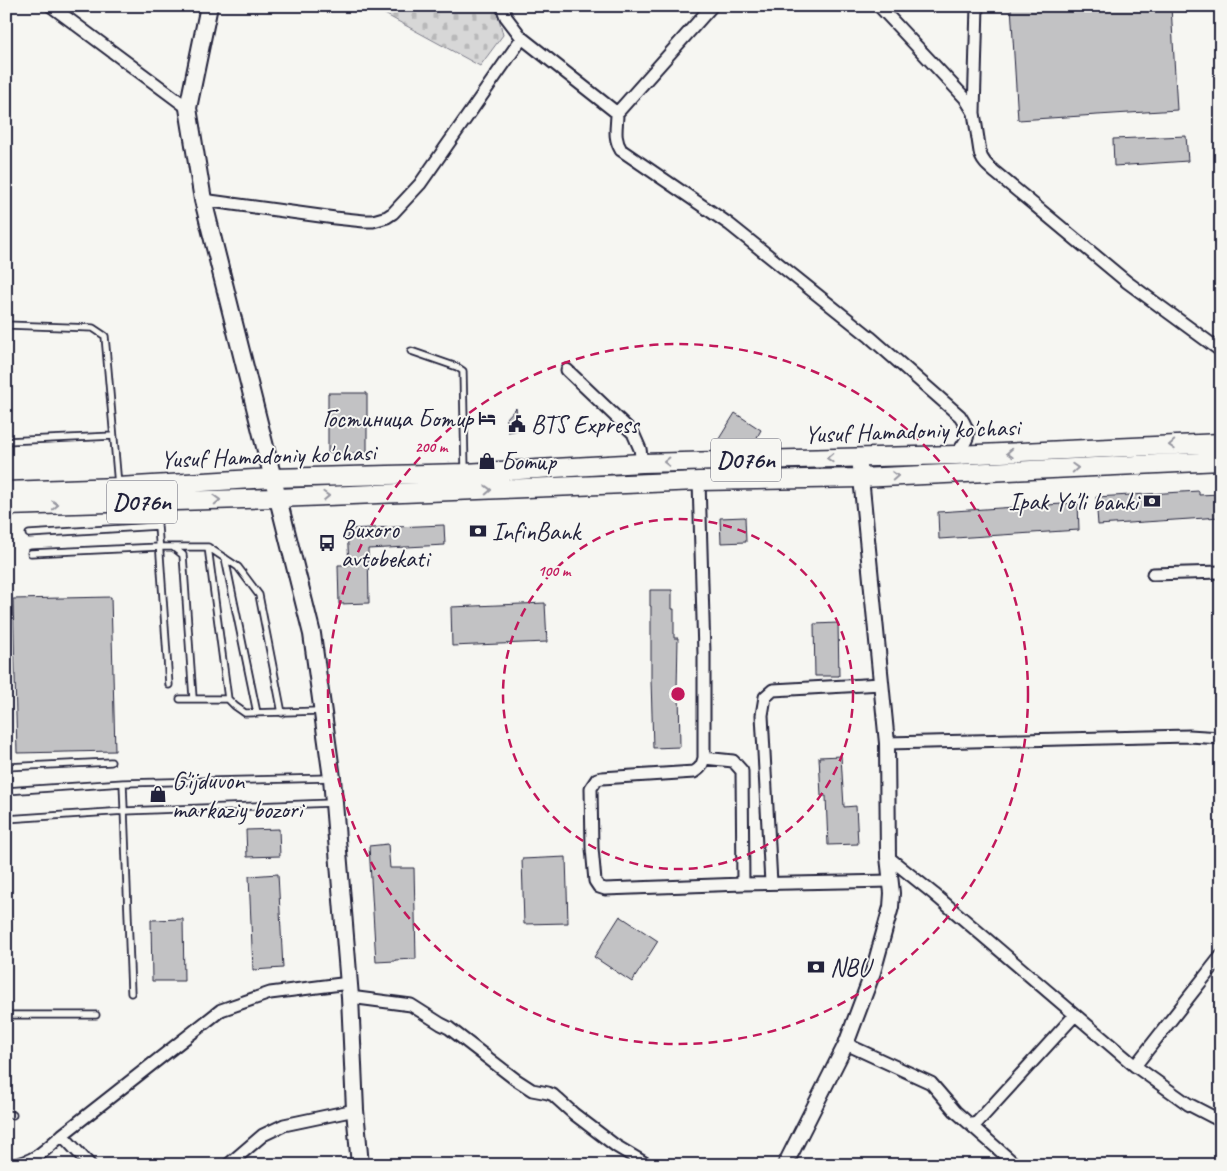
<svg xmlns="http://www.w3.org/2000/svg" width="1227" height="1171" font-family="Caveat,sans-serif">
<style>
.cemetery{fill:url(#cemetery-stones);stroke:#7c7c89}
.building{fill:#c2c2c4;stroke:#22223b}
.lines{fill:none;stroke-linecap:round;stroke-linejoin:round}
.service-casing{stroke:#22223b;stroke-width:9}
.minor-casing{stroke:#22223b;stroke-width:15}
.tertiary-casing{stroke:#22223b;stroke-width:18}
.secondary-casing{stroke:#22223b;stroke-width:20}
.primary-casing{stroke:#22223b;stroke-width:21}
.service{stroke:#f6f6f2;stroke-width:5.5}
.minor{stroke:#f6f6f2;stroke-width:11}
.tertiary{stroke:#f6f6f2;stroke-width:14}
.secondary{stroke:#f6f6f2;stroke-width:16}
.primary{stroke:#f6f6f2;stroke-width:18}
.oneway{stroke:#9797a0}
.ring{fill:none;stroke:#c2185b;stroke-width:2.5;stroke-dasharray:9 6}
.labels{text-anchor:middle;stroke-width:4;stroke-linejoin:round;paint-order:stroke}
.shield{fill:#f6f6f2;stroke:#626272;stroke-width:1}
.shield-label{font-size:24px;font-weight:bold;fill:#22223b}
.poi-label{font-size:25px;fill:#22223b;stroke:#f6f6f2;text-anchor:start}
.street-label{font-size:25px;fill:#22223b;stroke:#f6f6f2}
.centre{fill:#c2185b;stroke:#f6f6f2;stroke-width:2.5}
.ring-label{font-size:15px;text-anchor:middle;font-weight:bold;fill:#c2185b;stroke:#f6f6f2;stroke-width:4;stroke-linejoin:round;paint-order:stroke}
</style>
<defs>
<pattern id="cemetery-stones" width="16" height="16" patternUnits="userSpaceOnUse" patternTransform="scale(1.25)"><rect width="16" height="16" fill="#d7d7d7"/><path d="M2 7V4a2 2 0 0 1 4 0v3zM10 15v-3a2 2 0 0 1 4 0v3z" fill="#b8b8b9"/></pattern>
</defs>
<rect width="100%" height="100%" fill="#f6f6f2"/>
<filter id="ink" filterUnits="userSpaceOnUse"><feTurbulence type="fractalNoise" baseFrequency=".02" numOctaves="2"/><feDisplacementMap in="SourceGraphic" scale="10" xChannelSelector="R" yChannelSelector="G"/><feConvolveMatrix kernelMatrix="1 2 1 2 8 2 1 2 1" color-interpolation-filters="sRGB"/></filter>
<g filter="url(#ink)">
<path class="cemetery" d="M 370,6 L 496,6 L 503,35 L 480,66 Z"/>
<path class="building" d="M 1011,6 L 1171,6 L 1177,110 L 1018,120 Z
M 1186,136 L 1188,161 L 1114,166 L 1113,139 Z
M 328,393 L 367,393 L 367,453 L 328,453 Z
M 516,408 L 519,430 L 508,432 L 506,419 Z
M 735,413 L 761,430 L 755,441 L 717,442 Z
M 1199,491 L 1199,495 L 1221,494 L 1221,517 L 1098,525 L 1096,497 Z
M 1078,503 L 1079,530 L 939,539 L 938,512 Z
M 745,517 L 746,542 L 721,543 L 720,518 Z
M 444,525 L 445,545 L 368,549 L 369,603 L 339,604 L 338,565 L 349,565 L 347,529 Z
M 650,590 L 672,590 L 672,609 L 674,609 L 674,638 L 678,638 L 677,689 L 679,689 L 680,747 L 653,748 L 651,680 L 651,606 L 650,606 Z
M 111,597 L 115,751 L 17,753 L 13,599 Z
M 545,603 L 547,642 L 452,646 L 451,607 Z
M 838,623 L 839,676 L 815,676 L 814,624 Z
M 841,756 L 844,807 L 856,806 L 858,844 L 828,845 L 826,796 L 821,796 L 819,757 Z
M 279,829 L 280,856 L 247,857 L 246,830 Z
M 388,844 L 390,868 L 414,868 L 416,959 L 395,960 L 395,961 L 376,962 L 369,846 Z
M 566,857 L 568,923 L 524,924 L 522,859 Z
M 278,874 L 283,968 L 253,970 L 249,876 Z
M 620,916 L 658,941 L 632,982 L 594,957 Z
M 183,919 L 184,981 L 152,981 L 151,920 Z"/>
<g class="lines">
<g class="service-casing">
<path id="service" d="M 6,325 L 93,328 L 105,336 L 118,485
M 411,351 L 457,367 L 463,371 L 465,471
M 6,441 L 113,436
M 157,504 L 158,526 L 169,685
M 29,534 L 158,526
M 173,547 L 208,547 L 238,567 L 259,595 L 282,713
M 208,547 L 228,699
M 31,553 L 159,547 L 173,547 L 183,555 L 193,698
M 225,558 L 257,713
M 180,699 L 228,699 L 235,706 L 245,713 L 321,711
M 6,767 L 111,762
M 7,767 L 8,791
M 123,783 L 131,993
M 6,791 L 123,783 L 330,778
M 6,819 L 125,811 L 332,803
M 6,1015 L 96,1015
M 6,1114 L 13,1115"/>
</g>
<g class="minor-casing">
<path id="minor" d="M 51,6 L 188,108
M 502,6 L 506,17 L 522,38 L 617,113 C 617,127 613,137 621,150 L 729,224 L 870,337 L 960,416 C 973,436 969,436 956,455
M 879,6 L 965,98 L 974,113 L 980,152 C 981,161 989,167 996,173 L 1127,282 L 1221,351
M 974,112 L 977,6
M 617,113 L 712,6
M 203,200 L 335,218 L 364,221 L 373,221 L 387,217 L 393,213 L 420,184 L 522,38
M 567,370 L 633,433 L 640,449 L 642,463
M 699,481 L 704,653 L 704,758 C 702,765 701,768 694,772 L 602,778 L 597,779 L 591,788 L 592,848 L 595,881 L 599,887 L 605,889 L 743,884 L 891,881
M 1153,574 L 1221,572
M 887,743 L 1189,736 L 1221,738
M 704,758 L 733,761 L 742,771 L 743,884
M 888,857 L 934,894 L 1135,1066 L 1188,1104 L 1221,1121
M 771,883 L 762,715 L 765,697 L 773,690 L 882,684
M 350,997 L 411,1005 L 441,1024 L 449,1028 L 515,1079 L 532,1090 L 548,1093 L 553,1095 L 574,1114 L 616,1146 L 648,1165
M 846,1044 L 931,1083 L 955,1111 L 1016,1165
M 1135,1066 L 1221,956
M 973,1127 L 1075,1015
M 62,1135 L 90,1165
M 13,1165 C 36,1161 45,1150 62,1135 L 221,1010 L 270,993 L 349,983
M 228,1165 L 263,1135 L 284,1125 L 355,1110"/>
</g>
<g class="tertiary-casing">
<path id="tertiary" d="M 785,1165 L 846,1044 L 873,972 L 891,907 L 892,893 L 888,857 L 887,743 L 859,457"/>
</g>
<g class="secondary-casing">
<path id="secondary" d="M 209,6 L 188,108 L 203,200 L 312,634 L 332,778 L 334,803 L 350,997 L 355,1110 L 360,1165"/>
</g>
<g class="primary-casing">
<path id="primary" d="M 6,491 L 118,487 L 272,478 L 465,473 L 642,463 L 956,455 L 1221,443
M 6,506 L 277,498 L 699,481 L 861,478 L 1221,461"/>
</g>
<use href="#service" class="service"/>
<use href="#minor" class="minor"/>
<use href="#tertiary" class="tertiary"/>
<use href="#secondary" class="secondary"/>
<use href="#primary" class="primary"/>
</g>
<defs><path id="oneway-chevron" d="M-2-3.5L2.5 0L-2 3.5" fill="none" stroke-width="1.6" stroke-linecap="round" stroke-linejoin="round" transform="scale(1.25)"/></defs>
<g class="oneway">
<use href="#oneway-chevron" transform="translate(1172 445) rotate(177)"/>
<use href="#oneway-chevron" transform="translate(1010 453) rotate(177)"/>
<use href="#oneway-chevron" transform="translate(830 458) rotate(178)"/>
<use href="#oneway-chevron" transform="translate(667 462) rotate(179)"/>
<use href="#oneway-chevron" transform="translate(1075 468) rotate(-3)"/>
<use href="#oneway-chevron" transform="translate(895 476) rotate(-3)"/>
<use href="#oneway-chevron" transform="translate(488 490) rotate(-2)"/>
<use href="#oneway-chevron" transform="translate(326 496) rotate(-2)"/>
<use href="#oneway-chevron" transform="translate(217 500) rotate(-2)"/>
<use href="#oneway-chevron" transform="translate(55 505) rotate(-2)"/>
</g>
</g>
<g class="ring">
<circle cx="678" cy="694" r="175"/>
<circle cx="678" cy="694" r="350"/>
</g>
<defs>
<g id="hotel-bare" transform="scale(1.35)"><path d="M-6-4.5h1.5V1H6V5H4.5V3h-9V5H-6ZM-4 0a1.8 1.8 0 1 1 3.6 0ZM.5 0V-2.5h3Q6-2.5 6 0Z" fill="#22223b" stroke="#f6f6f2" stroke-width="2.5" paint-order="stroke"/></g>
<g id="civic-bare" transform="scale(1.35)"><path d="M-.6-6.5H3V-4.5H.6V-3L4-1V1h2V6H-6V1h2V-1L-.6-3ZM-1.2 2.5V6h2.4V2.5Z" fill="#22223b" stroke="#f6f6f2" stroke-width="2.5" paint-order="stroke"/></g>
<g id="shop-bare" transform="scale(1.35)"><path d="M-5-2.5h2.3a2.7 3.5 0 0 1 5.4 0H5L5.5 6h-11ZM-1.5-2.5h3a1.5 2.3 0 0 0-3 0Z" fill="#22223b" stroke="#f6f6f2" stroke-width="2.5" paint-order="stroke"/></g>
<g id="bank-bare" transform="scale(1.35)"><path d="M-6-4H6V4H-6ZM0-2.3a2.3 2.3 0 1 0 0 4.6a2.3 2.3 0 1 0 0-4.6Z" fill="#22223b" stroke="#f6f6f2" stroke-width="2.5" paint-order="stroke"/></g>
<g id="bus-bare" transform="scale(1.35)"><path d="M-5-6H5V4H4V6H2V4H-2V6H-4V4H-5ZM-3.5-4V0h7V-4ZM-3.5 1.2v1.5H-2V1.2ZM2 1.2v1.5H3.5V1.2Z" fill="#22223b" stroke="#f6f6f2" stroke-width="2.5" paint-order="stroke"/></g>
</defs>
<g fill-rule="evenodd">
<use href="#hotel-bare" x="487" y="418"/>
<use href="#civic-bare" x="517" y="424"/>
<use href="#shop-bare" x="487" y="461"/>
<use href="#bank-bare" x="1152" y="501"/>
<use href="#bank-bare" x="478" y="531"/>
<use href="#bus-bare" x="327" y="543"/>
<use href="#shop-bare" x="158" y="794"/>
<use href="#bank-bare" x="816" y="967"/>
</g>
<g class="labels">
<g class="shield">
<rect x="711" y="438.5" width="70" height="43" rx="4"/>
<rect x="107" y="480.5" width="70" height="43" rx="4"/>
</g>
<g class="shield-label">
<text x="746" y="468">D076n</text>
<text x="142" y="510">D076n</text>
</g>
<g class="poi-label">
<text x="473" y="427" text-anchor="end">Гостиница Ботир</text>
<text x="531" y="433">BTS Express</text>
<text x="501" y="470">Ботир</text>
<text x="1138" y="510" text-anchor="end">Ipak Yo'li banki</text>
<text x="341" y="538">Buxoro<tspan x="341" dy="29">avtobekati</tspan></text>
<text x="492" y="540">InfinBank</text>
<text x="172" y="789">G'ijduvon<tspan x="172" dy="29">markaziy bozori</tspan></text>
<text x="830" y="976">NBU</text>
</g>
<g class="street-label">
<text transform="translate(912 430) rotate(-2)" y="9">Yusuf Hamadoniy ko'chasi</text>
<text transform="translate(268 455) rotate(-2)" y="9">Yusuf Hamadoniy ko'chasi</text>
</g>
</g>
<circle cx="678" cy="694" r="8" class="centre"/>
<g class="ring-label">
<text x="431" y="452">200 m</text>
<text x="554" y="576">100 m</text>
</g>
<rect width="1227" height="1171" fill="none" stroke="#f6f6f2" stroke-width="25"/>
<rect x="12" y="12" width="1202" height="1146" fill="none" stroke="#22223b" stroke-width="2" filter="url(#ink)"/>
</svg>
